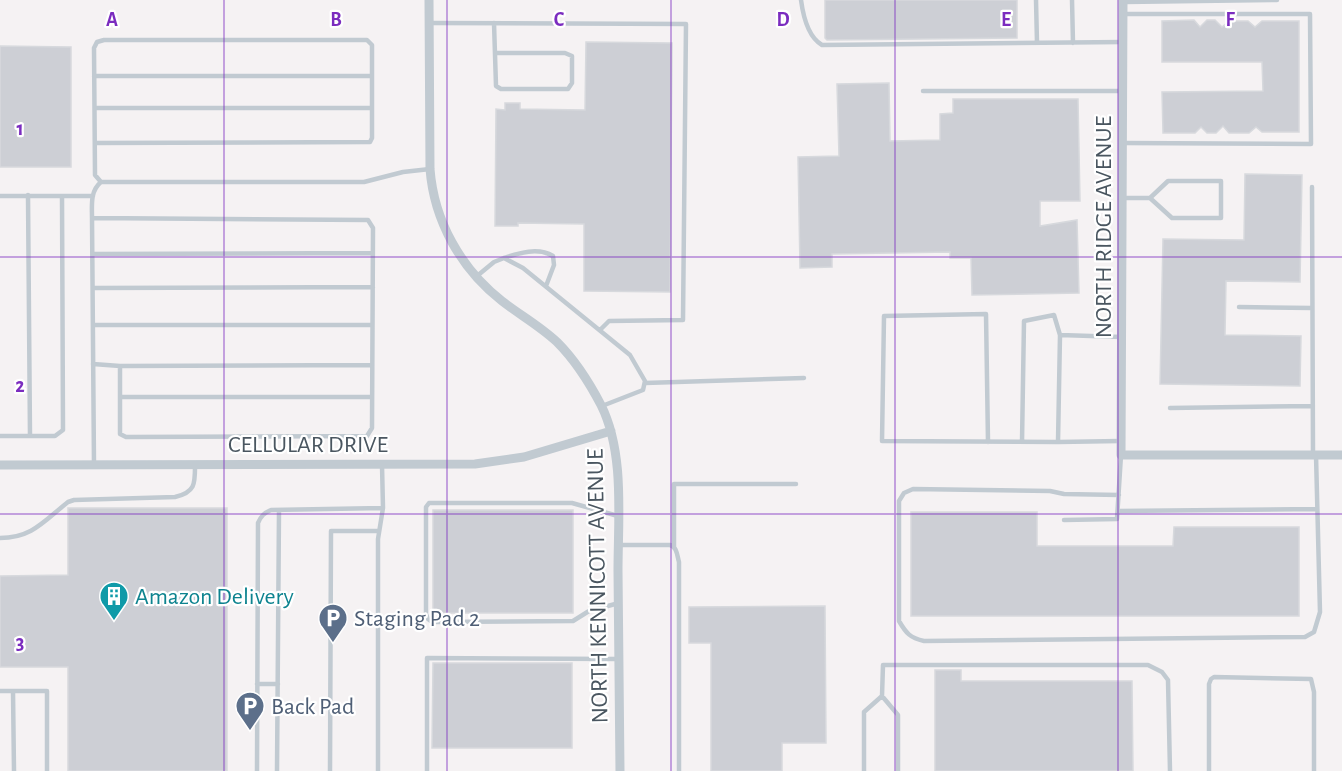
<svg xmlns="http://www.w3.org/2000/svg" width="1342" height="771" font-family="'Alegreya Sans',sans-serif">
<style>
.building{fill:#cdcfd5;stroke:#d7d9dd;stroke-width:1.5}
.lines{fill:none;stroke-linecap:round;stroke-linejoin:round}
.service{stroke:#c1cad1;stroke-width:4.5}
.minor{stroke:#c1cad1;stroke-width:9}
.grid{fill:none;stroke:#7b2cbf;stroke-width:1.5;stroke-opacity:0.55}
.labels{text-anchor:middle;stroke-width:4.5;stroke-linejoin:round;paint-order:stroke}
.street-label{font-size:24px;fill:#4a5660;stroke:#fff}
.culture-label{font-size:24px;fill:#0d838f;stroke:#fff;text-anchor:start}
.service-label{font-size:24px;fill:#4e5e75;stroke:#fff;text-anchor:start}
.grid-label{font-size:20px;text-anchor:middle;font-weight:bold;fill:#7b2cbf;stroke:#fff;stroke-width:4.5;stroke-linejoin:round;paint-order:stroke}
</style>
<rect width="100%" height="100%" fill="#f5f2f3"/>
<path class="building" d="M 825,0 L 1017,0 L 1017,38 L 827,40 L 825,38 Z
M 1194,20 L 1200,27 L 1207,20 L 1215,20 L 1222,27 L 1229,21 L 1248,21 L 1255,27 L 1262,21 L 1299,21 L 1299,132 L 1262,132 L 1256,127 L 1249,133 L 1229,133 L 1223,126 L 1216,133 L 1207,133 L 1201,127 L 1195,133 L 1163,133 L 1162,92 L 1263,91 L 1262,62 L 1162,62 L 1162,21 Z
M 586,42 L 672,43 L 670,292 L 584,291 L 584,224 L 518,223 L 518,226 L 495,226 L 496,109 L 505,110 L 505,103 L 520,103 L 520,109 L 585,110 Z
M 0,46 L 71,47 L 71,167 L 0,167 Z
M 889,83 L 890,141 L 940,140 L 940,114 L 953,113 L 953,99 L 1078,99 L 1080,201 L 1040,201 L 1040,226 L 1077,220 L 1079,293 L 972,295 L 971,258 L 950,258 L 950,252 L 832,254 L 832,267 L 800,268 L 798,157 L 839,156 L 837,84 Z
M 1245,174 L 1302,175 L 1300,282 L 1226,281 L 1225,335 L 1301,336 L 1300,386 L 1160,384 L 1163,239 L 1244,240 Z
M 68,508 L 227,508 L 227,771 L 68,771 L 68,667 L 0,667 L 0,576 L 68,575 Z
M 433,510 L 573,510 L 573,613 L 433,613 Z
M 911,512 L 1037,512 L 1037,546 L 1173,546 L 1174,527 L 1299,527 L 1299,616 L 911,616 Z
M 825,606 L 826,743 L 782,743 L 782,771 L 711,771 L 711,643 L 689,643 L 689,607 Z
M 433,663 L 572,663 L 572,748 L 432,748 Z
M 935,670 L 961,670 L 961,681 L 1132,681 L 1133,771 L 935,771 Z"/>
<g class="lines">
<path class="service" d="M 801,0 C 803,15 808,37 822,45 L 1123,42
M 1036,0 L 1037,43
M 1072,0 L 1073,43
M 1124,2 L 1277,0
M 429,23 L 686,24 L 683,320 L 609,321 L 600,330
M 494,23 L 496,86 L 501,89 L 568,89 L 572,83 L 572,56 L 565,53 L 495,53
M 94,76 L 372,76
M 923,91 L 1123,91
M 95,108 L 372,108
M 95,143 L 370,142 L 372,138 L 372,45 L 367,40 L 104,40 L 97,42 L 94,48 L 95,175 L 101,182
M 1123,143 L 1311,144 L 1310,14 L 1123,14
M 1312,187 L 1313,455
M 28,195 L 30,436
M 0,196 L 93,196
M 1123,198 L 1150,198 L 1168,181 L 1221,181 L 1221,218 L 1172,218 L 1150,198
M 92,218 L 368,220 L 373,228 L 372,428 L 367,436 L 126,437 L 120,434 L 120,366 L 93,364
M 93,254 L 373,253
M 504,258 C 519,253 538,247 553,256 L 554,265 L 546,286
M 477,276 L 494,262 L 504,258 L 523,268 L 630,355 L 645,381 L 643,390 L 602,406
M 93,288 L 373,287
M 1239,307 L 1312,308
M 93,325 L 372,325
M 120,366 L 372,365
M 645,383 L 804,378
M 120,397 L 372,397
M 1170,408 L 1313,406
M 0,436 L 55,436 L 63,430 L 62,196
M 1120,441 L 1058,442 L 1060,335 L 1122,337
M 988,442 L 986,314 L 884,316 L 882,441 L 1058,442
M 1022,442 L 1024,321 L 1054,315 L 1060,335
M 94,465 L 92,218 C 92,205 90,191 101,182 L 364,182 L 403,172 L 430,169
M 1119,495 L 1064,494 L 1050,491 L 913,489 L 904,493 L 899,501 L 899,621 C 906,633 910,638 924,641 L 1305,637 L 1314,632 L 1320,612 L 1316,455
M 1118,511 L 1317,509
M 618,516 L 572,503 L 429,503 L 426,507 L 426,614 L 428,619 L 432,622 L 573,621 L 589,611 L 619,603
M 1064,520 L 1117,519 L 1121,455
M 0,538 C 32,538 44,521 68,502 L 74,500 L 175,497 C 196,492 195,483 195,464
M 618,545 L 670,545 C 677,547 677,555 679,562 L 679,771
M 674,546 L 674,484 L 796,484
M 257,684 L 278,684
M 0,691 L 47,691 L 47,771
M 13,691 L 14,771
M 882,696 L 883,665 L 1148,665 L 1162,672 L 1168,680 L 1170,771
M 257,771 L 258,523 C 261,516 264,513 271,510 L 383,508
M 277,771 L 279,510
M 330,771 L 331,531 L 379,531
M 378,771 L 378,539 L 383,508 L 382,465
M 427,771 L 427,658 L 619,659
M 864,771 L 864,712 L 882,696 L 898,715 L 898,771
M 1209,771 L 1209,684 L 1211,679 L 1214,677 L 1311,679 L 1314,692 L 1314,771"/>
<path class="minor" d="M 429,0 L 430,169 C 434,221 461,269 502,301 C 520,315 540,326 557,342 C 575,360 589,382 601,405 C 625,453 618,518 618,571 C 619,637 619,704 620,771
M 1123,0 L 1121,455 L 1342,455
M 0,465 L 475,464 L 524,457 L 611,431"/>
</g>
<path class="grid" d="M 224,0 L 224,771M 447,0 L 447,771M 671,0 L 671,771M 895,0 L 895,771M 1118,0 L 1118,771M 0,257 L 1342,257M 0,514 L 1342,514"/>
<defs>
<g id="building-pin" transform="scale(1.5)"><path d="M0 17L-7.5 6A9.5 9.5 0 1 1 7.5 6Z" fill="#0f9aa8" stroke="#fff"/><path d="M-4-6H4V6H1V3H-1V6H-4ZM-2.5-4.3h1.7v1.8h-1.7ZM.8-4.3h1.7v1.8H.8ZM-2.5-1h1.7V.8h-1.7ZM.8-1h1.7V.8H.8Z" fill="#fff"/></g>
<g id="parking-pin" transform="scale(1.5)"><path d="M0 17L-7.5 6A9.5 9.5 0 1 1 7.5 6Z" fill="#5c6f8a" stroke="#fff"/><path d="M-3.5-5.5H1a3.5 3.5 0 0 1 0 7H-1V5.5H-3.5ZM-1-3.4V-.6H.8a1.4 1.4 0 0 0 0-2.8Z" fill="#fff"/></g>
</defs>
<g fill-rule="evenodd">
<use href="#building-pin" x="114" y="596"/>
<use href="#parking-pin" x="333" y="618"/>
<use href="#parking-pin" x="250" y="706"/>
</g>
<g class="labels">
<g class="street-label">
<text transform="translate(1103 227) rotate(-90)" y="8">NORTH RIDGE AVENUE</text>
<text x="308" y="452">CELLULAR DRIVE</text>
<text transform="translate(597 586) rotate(-91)" y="8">NORTH KENNICOTT AVENUE</text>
</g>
<g class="culture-label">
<text x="135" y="604">Amazon Delivery</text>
</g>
<g class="service-label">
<text x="354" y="626">Staging Pad 2</text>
<text x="271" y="714">Back Pad</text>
</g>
</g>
<g class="grid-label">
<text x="112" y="26">A</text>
<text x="336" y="26">B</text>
<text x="559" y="26">C</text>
<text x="783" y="26">D</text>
<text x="1006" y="26">E</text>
<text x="1230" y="26">F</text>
<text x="20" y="135">1</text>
<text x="20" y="392">2</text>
<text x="20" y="649">3</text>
</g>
</svg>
